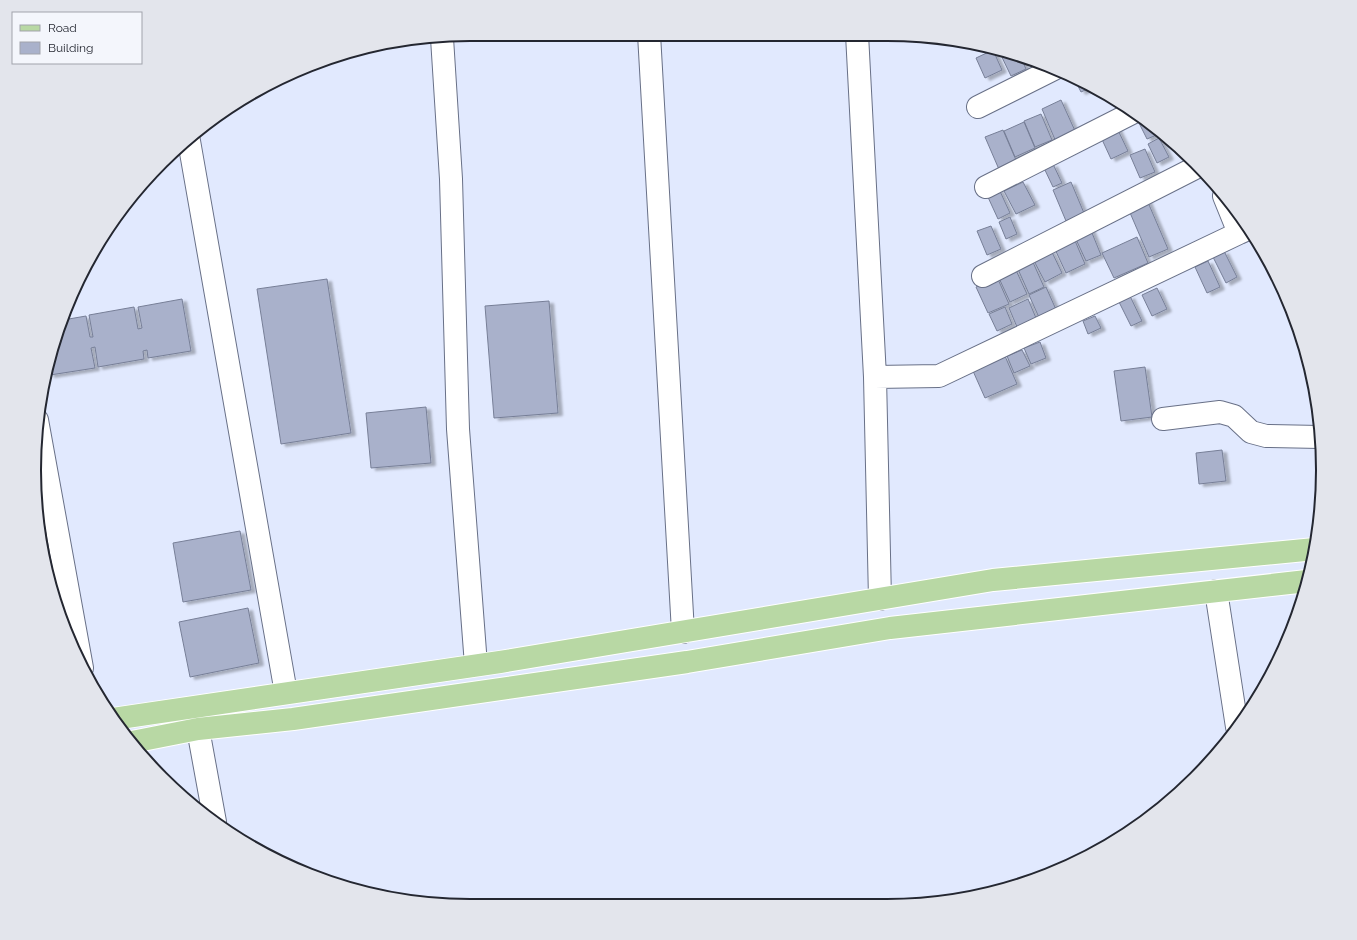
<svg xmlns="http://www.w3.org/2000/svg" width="1357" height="940" font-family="Raleway,sans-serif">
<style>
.building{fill:#a9b1cb;stroke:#777f97;filter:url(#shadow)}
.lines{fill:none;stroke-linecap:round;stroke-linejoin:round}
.minor-casing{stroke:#687087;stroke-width:24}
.major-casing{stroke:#fff;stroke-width:24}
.minor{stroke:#fff;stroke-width:22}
.major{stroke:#b8d8a4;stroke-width:22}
.rim{fill:none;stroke:#242731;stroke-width:2}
</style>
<defs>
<filter id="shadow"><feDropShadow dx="4.5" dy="2.5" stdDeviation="1" flood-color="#0004"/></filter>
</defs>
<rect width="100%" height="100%" fill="#e1e9fe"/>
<path class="building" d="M 998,49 L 1020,55 L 1026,69 L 1011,76 Z
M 993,50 L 1002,70 L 985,78 L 976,58 Z
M 1074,78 L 1092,87 L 1081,92 Z
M 1061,100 L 1076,133 L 1056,142 L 1042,109 Z
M 1041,114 L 1052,140 L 1035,147 L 1024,121 Z
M 1141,120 L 1159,134 L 1147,139 L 1138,121 Z
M 1024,122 L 1035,148 L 1015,157 L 1004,131 Z
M 1116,126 L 1128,151 L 1111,159 L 1099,133 Z
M 1003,130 L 1019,167 L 1001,174 L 985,137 Z
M 1159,138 L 1169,157 L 1157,163 L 1148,144 Z
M 1145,149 L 1155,172 L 1140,178 L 1130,155 Z
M 1053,164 L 1062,183 L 1053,187 L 1044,168 Z
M 1023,182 L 1035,205 L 1016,214 L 1004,191 Z
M 1071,182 L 1084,213 L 1066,221 L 1053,190 Z
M 999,189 L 1010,213 L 998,219 L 987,195 Z
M 1147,200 L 1168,249 L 1149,257 L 1128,208 Z
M 1010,217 L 1017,234 L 1006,239 L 999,222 Z
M 991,226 L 1001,249 L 987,255 L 977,231 Z
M 1090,228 L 1101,255 L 1086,261 L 1074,235 Z
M 1252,235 L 1253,235 L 1270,265 L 1267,267 Z
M 1073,236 L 1085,264 L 1066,273 L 1053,245 Z
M 1137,237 L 1148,263 L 1114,278 L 1102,253 Z
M 1051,250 L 1062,273 L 1045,282 L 1033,259 Z
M 1224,251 L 1237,277 L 1226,283 L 1213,257 Z
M 1032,260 L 1044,287 L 1029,294 L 1017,267 Z
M 1208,261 L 1220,287 L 1207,293 L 1195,267 Z
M 1015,268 L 1027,294 L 1010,302 L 998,276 Z
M 997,277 L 1009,304 L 988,313 L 976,287 Z
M 327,279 L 351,433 L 281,444 L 257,289 Z
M 1046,287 L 1058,314 L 1041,322 L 1029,295 Z
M 1157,288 L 1167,309 L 1152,316 L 1142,295 Z
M 1130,296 L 1142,321 L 1131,326 L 1119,302 Z
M 182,299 L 191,351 L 148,358 L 147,350 L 143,351 L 144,359 L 98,367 L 95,347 L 91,348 L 95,368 L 50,375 L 49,371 L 63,320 L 86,316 L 90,337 L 93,337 L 89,315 L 134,307 L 138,329 L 142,328 L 138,307 Z
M 1028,299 L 1036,318 L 1017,327 L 1009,308 Z
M 549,301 L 558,413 L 494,418 L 485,306 Z
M 1005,307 L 1012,324 L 997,331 L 989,314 Z
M 1095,316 L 1101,328 L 1088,334 L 1083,321 Z
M 1040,342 L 1046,358 L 1031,364 L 1024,348 Z
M 1022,350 L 1030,366 L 1014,373 L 1007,356 Z
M 1005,356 L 1017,384 L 985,398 L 973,371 Z
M 1145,367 L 1152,417 L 1121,421 L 1114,371 Z
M 426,407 L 431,463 L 371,468 L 366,413 Z
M 1222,450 L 1226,481 L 1199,484 L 1196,453 Z
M 240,531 L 251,590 L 183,602 L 173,543 Z
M 248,608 L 259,663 L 190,677 L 179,622 Z"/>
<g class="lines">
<g class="minor-casing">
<path id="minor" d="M 649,34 L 683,632
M 857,34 L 875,377 L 880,599
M 442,38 L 451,179 L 458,429 L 476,665
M 978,107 L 1054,69
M 189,141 L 286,693
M 986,187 L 1132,113
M 1224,196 L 1239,233 L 1250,228
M 983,276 L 1199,166
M 875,377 L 939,376 L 1239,233
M 1163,419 L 1220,412 L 1234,416 L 1251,432 L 1266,436 L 1320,437
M 37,420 L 82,668
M 1216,591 L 1237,727
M 198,729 L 215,822"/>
</g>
<g class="major-casing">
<path id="major" d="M 113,719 L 500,662 L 993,580 L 1315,549
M 132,742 L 198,729 L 293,719 L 687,662 L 890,628 L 1307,581"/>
</g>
<use href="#minor" class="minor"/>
<use href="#major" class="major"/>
</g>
<path d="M0 0H1357V940H0ZM470 41H887A429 429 0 0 1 1316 470V470A429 429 0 0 1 887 899H470A429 429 0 0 1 41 470V470A429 429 0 0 1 470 41Z" fill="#e3e5ec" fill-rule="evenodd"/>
<path class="rim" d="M470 41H887A429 429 0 0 1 1316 470V470A429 429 0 0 1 887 899H470A429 429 0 0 1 41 470V470A429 429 0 0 1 470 41Z"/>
<rect x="12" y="12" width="130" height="52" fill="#f4f6fc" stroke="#a1a3ab"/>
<rect x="20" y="25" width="20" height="6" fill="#b8d8a4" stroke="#a1a3ab"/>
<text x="48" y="32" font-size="12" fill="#242731">Road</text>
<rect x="20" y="42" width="20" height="12" fill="#a9b1cb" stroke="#a1a3ab"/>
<text x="48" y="52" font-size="12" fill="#242731">Building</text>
</svg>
